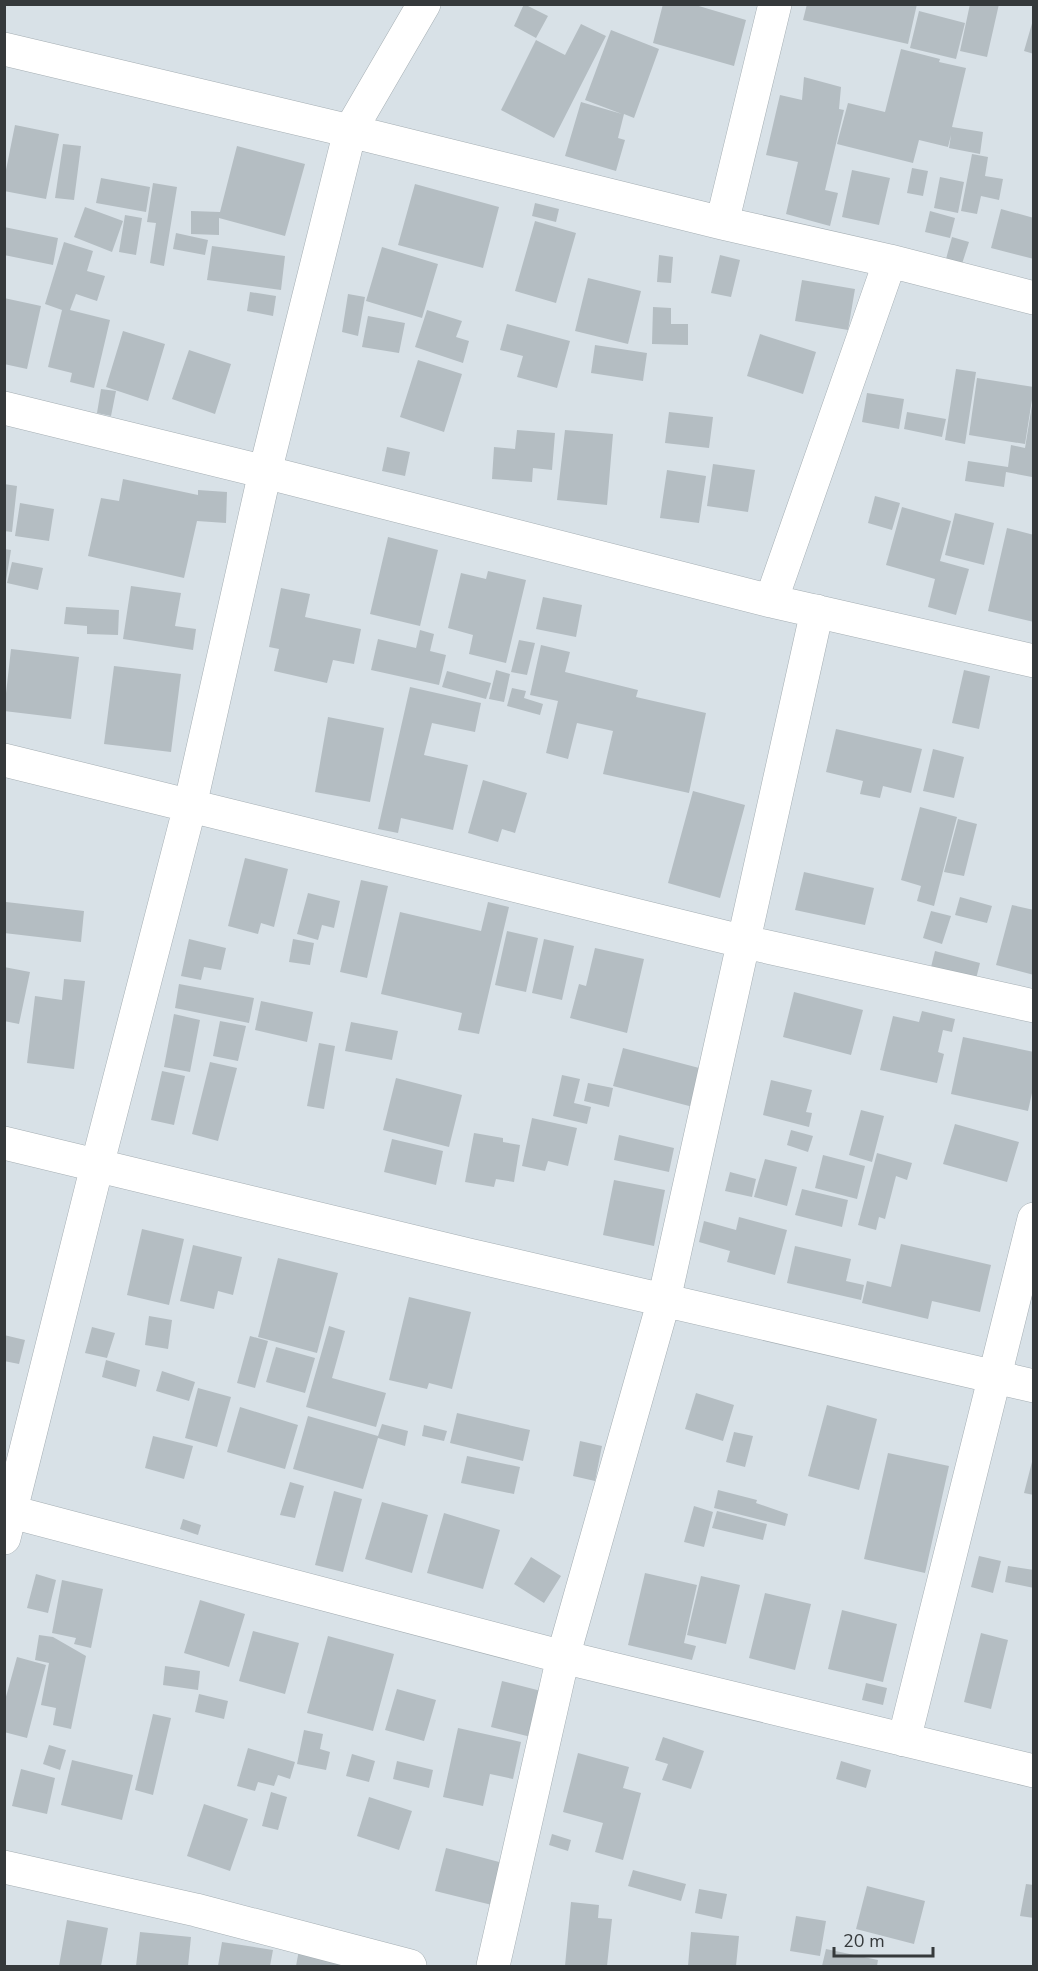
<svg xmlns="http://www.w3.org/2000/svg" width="1038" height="1971" font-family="'Nunito Sans',sans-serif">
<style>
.building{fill:#b4bdc2}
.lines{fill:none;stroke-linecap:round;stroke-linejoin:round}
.minor-casing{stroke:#a5aeb3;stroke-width:34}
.minor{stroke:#fff;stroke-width:33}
</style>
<rect width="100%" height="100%" fill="#d8e1e7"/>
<path class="building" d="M 524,4 L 548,16 L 536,38 L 514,26 Z
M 663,4 L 692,4 L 746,20 L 734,66 L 653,43 Z
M 807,4 L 917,4 L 908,44 L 803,20 Z
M 970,4 L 999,4 L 987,57 L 960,51 Z
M 919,11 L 965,23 L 956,59 L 910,48 Z
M 1033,20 L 1034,20 L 1034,54 L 1024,51 Z
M 581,24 L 606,36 L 554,138 L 501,110 L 536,40 L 565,55 Z
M 611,30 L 659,49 L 634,118 L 624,114 L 618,138 L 625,140 L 616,171 L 565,156 L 581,102 L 622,114 L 585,100 Z
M 901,49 L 940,59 L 939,62 L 966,68 L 952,127 L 983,132 L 980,154 L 949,148 L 951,135 L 948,147 L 919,140 L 913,163 L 837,144 L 848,103 L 885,112 Z
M 804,77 L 841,87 L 839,109 L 844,110 L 825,190 L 838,193 L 830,226 L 786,214 L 798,162 L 766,155 L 780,95 L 802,100 Z
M 15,125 L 59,134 L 46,199 L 4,191 L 4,180 Z
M 63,144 L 81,146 L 74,200 L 55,198 Z
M 237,146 L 305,164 L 285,236 L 219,218 L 219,235 L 191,234 L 191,211 L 220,212 Z
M 972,154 L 988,157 L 985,176 L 1003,179 L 999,200 L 981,196 L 977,214 L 961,211 Z
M 912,168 L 928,171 L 923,196 L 907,193 Z
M 852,170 L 890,178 L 879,225 L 842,217 Z
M 940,177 L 964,182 L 958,213 L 934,208 Z
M 101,178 L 150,187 L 146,212 L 96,203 Z
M 153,183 L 177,187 L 164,266 L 150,263 L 156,223 L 147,222 Z
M 415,184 L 499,207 L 483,268 L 398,245 Z
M 535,203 L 559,209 L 556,222 L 532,216 Z
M 85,207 L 123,221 L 112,252 L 74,237 Z
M 1001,209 L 1034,218 L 1034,259 L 991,248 Z
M 930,211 L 955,218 L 950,238 L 925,232 Z
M 125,215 L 142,218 L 136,255 L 119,252 Z
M 535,221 L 576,233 L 556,303 L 515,291 Z
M 4,227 L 58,238 L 53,265 L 4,255 Z
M 176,233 L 208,240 L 205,255 L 173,249 Z
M 952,237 L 969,242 L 962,264 L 946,259 Z
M 64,242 L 93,251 L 87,271 L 105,276 L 97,301 L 76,294 L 70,310 L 110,320 L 94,388 L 70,382 L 72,373 L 48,367 L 62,310 L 45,304 Z
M 212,246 L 285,256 L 281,290 L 207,280 Z
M 382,247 L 438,264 L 422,318 L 366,301 Z
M 659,255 L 673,257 L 671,283 L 657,282 Z
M 720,255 L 740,260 L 731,297 L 711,293 Z
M 588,278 L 641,291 L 628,344 L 575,331 Z
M 802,280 L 855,289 L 848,330 L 795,321 Z
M 250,292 L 276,296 L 273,316 L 247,311 Z
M 348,294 L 365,297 L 358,336 L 342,332 Z
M 4,298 L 41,306 L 27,369 L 4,364 Z
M 653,307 L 671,308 L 671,324 L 688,324 L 688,345 L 652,344 Z
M 427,310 L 462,321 L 456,337 L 469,341 L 463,363 L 415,347 Z
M 368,316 L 405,323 L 399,353 L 362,347 Z
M 507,324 L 570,341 L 557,388 L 517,377 L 523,356 L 500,350 Z
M 123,331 L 165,344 L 148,401 L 106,387 Z
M 760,334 L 816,352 L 803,394 L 747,376 Z
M 595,345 L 647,353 L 643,381 L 591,373 Z
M 189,350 L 231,364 L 215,414 L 172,399 Z
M 418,360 L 462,374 L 444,432 L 400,417 Z
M 956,369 L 976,372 L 965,444 L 945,440 Z
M 977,378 L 1034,387 L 1025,444 L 969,435 Z
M 101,389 L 116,391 L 111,416 L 97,413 Z
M 867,393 L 904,399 L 899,429 L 862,422 Z
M 1032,405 L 1032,477 L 1006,472 L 1004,487 L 965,481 L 968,461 L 1008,467 L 1011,445 L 1025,448 Z
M 669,412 L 713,417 L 709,448 L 665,443 Z
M 907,412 L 946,419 L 942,437 L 904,429 Z
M 517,430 L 555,433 L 552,470 L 533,468 L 532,482 L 492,479 L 494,447 L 515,449 Z
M 565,430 L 613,434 L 607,505 L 557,500 Z
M 387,447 L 410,452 L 405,476 L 382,471 Z
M 713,464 L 755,470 L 748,512 L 707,506 Z
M 667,470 L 706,476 L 699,523 L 660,518 Z
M 123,479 L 198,495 L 198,490 L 227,492 L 226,523 L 197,521 L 184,578 L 88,556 L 101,498 L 119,501 Z
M 4,484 L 17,486 L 12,532 L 4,531 Z
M 875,496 L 900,503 L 892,530 L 868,523 Z
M 20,503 L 54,509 L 49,541 L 15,536 Z
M 902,507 L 951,521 L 940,561 L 969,569 L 956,615 L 928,607 L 935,579 L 886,565 Z
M 955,513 L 994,523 L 984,565 L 945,555 Z
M 1007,528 L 1034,535 L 1034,622 L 988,611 Z
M 388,537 L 438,550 L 420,626 L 370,614 Z
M 4,549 L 11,550 L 6,581 L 4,581 Z
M 12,562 L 43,568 L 38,590 L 7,583 Z
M 488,571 L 526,580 L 506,663 L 469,654 L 473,635 L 448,628 L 461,573 L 486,579 Z
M 131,586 L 181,593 L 175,626 L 196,629 L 193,650 L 123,639 Z
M 281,588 L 310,594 L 305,617 L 361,629 L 354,664 L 333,660 L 327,683 L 274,671 L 279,649 L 269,647 Z
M 543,597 L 582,605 L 576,637 L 536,629 Z
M 66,607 L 119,610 L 118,635 L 87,634 L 87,626 L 64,624 Z
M 420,630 L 434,634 L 430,651 L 446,655 L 439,685 L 371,670 L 378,639 L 416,648 Z
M 519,640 L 535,643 L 527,675 L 511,672 Z
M 541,645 L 570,652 L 565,672 L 638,690 L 636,697 L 706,713 L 689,793 L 603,774 L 613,731 L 577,723 L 568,759 L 546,753 L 558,701 L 530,695 Z
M 11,649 L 79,657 L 71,719 L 4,711 Z
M 114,666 L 181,674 L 171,752 L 104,744 Z
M 496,670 L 510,674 L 504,702 L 489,699 Z
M 964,670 L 990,676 L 979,729 L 952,723 Z
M 447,671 L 491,683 L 486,699 L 442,687 Z
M 410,687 L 481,703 L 475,732 L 432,723 L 424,755 L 468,765 L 453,830 L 401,818 L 398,833 L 378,829 Z
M 512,688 L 526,691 L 524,698 L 543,704 L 540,715 L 507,706 Z
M 328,717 L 384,728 L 370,802 L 315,792 Z
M 836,729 L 922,749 L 911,793 L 883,786 L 880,798 L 860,794 L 863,781 L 826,772 Z
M 933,749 L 964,757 L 954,798 L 923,791 Z
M 483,780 L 527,793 L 515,833 L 502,829 L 498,842 L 468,833 Z
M 693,791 L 745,805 L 720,898 L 668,883 Z
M 920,807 L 957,817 L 934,906 L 917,901 L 921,886 L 901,880 Z
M 958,819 L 977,824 L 964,876 L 944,872 Z
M 245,858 L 288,869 L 274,927 L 261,923 L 258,934 L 228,926 Z
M 804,872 L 874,888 L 865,925 L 795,910 Z
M 361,880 L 388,886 L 367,978 L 340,972 Z
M 308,893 L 340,901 L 334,928 L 322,925 L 318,940 L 297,934 Z
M 960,897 L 992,906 L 987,923 L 955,915 Z
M 6,902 L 84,911 L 81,942 L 4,933 Z
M 488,902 L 509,907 L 479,1034 L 458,1030 L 462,1013 L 381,994 L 400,912 L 481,931 Z
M 1012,905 L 1034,910 L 1034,975 L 996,965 Z
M 931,911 L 951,916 L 942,944 L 923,938 Z
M 507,931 L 538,938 L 526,992 L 495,985 Z
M 189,939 L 226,948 L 221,970 L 204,967 L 201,980 L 181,976 Z
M 293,939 L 314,943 L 310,965 L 289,962 Z
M 544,939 L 574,946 L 562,1000 L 532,993 Z
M 595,948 L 644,959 L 627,1033 L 570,1018 L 579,984 L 586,986 Z
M 935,951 L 980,963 L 976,979 L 931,967 Z
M 4,967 L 30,972 L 19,1024 L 4,1021 Z
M 64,979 L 85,981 L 74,1069 L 27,1063 L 35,996 L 62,1000 Z
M 179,984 L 254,998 L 249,1023 L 175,1008 Z
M 794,992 L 863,1010 L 851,1055 L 783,1037 Z
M 261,1001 L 313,1012 L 307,1042 L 255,1030 Z
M 922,1011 L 955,1019 L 952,1032 L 943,1030 L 938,1052 L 944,1054 L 937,1083 L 880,1070 L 893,1016 L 919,1022 Z
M 174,1014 L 200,1020 L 190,1072 L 164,1067 Z
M 220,1021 L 246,1026 L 238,1061 L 213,1056 Z
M 351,1022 L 398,1031 L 392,1060 L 345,1051 Z
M 963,1037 L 1034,1052 L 1034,1084 L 1028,1111 L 951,1094 Z
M 319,1043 L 335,1046 L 324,1109 L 307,1106 Z
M 623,1048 L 703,1069 L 693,1107 L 613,1086 Z
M 210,1062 L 237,1068 L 218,1141 L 192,1134 Z
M 162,1071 L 185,1076 L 174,1125 L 151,1120 Z
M 562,1075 L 580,1079 L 574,1103 L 591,1107 L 587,1124 L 553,1116 Z
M 396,1078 L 462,1095 L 449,1147 L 383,1130 Z
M 771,1080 L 812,1090 L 806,1112 L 812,1113 L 809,1127 L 763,1115 Z
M 588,1083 L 613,1088 L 609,1107 L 584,1101 Z
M 861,1110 L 884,1116 L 872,1162 L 849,1155 Z
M 532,1118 L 577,1128 L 568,1166 L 548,1161 L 545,1171 L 522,1166 Z
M 955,1124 L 1019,1142 L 1007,1182 L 943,1164 Z
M 791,1130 L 813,1136 L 808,1152 L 787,1145 Z
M 474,1133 L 503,1138 L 503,1142 L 520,1145 L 514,1182 L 496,1179 L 494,1187 L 465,1182 Z
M 619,1135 L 674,1148 L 669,1172 L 614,1160 Z
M 392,1139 L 443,1151 L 436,1185 L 384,1172 Z
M 877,1153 L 912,1163 L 907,1180 L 896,1176 L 885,1219 L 879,1217 L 876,1230 L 858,1225 Z
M 823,1155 L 865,1166 L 857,1199 L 815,1188 Z
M 765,1159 L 797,1167 L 787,1206 L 754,1197 Z
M 730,1172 L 756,1179 L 752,1197 L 725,1191 Z
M 614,1180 L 665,1190 L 654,1246 L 603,1235 Z
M 802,1189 L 848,1200 L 842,1227 L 795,1215 Z
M 739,1217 L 787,1230 L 775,1275 L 727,1262 L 730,1251 L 699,1242 L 704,1221 L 736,1230 Z
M 142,1229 L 184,1239 L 169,1305 L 127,1295 Z
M 901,1244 L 991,1265 L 980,1312 L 932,1301 L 928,1319 L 862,1303 L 867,1281 L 891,1287 Z
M 193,1245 L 242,1257 L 233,1295 L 218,1291 L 214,1309 L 180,1301 Z
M 795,1246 L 851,1259 L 846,1281 L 864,1285 L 861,1300 L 787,1283 Z
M 278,1258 L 338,1273 L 317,1353 L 258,1337 Z
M 409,1297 L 471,1312 L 452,1389 L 429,1383 L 427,1389 L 389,1380 Z
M 149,1316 L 172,1320 L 168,1349 L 145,1345 Z
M 329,1326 L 345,1331 L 332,1378 L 386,1393 L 376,1427 L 306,1407 Z
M 92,1327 L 115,1333 L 107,1358 L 85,1353 Z
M 4,1335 L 25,1340 L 19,1364 L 4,1361 Z
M 250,1336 L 268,1341 L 255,1388 L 237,1383 Z
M 276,1347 L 315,1358 L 305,1393 L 266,1382 Z
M 106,1360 L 140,1370 L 136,1387 L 102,1377 Z
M 162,1371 L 195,1382 L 189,1401 L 156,1391 Z
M 198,1388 L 231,1397 L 217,1447 L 185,1438 Z
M 696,1393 L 734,1405 L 723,1441 L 685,1429 Z
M 827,1405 L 877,1419 L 859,1490 L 808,1476 Z
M 240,1407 L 298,1425 L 285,1469 L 227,1452 Z
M 457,1413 L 530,1430 L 523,1461 L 450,1443 Z
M 308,1416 L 378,1436 L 382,1424 L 408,1431 L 405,1446 L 378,1438 L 363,1489 L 293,1469 Z
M 424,1425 L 447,1431 L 444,1441 L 422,1436 Z
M 734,1432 L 753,1436 L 745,1467 L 726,1462 Z
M 153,1436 L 193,1446 L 184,1479 L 145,1468 Z
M 580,1441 L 602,1446 L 595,1481 L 573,1476 Z
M 888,1453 L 949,1466 L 925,1573 L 864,1559 Z
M 467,1456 L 520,1467 L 514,1494 L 461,1483 Z
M 1033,1458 L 1034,1458 L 1034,1495 L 1024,1493 Z
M 290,1482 L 304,1486 L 295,1518 L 280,1515 Z
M 718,1490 L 757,1500 L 756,1503 L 788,1514 L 785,1526 L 714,1508 Z
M 334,1491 L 362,1499 L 343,1572 L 315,1565 Z
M 382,1502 L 428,1515 L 412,1573 L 365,1559 Z
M 694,1506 L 713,1512 L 704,1547 L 684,1542 Z
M 717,1511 L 767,1524 L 763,1540 L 712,1528 Z
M 444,1513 L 500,1530 L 483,1589 L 427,1573 Z
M 183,1519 L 201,1525 L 198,1535 L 180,1529 Z
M 979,1556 L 1001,1561 L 993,1593 L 971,1587 Z
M 531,1557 L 561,1576 L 544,1603 L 514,1584 Z
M 1008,1566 L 1034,1570 L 1034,1588 L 1005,1582 Z
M 645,1573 L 697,1585 L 684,1643 L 696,1646 L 692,1660 L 628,1645 Z
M 36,1574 L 56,1580 L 48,1613 L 27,1608 Z
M 701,1576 L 740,1585 L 726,1644 L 687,1635 Z
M 62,1580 L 103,1589 L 91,1648 L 74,1644 L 76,1638 L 52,1633 Z
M 765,1593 L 811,1604 L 795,1670 L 749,1658 Z
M 200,1600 L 245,1614 L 229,1667 L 184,1653 Z
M 842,1610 L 897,1624 L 883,1682 L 828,1669 Z
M 253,1631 L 299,1643 L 285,1694 L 239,1681 Z
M 981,1633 L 1008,1640 L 991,1709 L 964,1702 Z
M 39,1635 L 53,1637 L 86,1656 L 71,1729 L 53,1725 L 56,1708 L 41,1705 L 49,1663 L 35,1660 Z
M 328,1636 L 394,1654 L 373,1731 L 307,1713 Z
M 17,1657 L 46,1665 L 27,1738 L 4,1732 L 4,1704 Z
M 165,1666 L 200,1671 L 198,1690 L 163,1685 Z
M 502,1681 L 545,1692 L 535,1738 L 491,1727 Z
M 866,1683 L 887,1688 L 883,1705 L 862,1700 Z
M 397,1689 L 436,1700 L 424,1741 L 385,1730 Z
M 199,1694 L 228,1701 L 224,1719 L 195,1712 Z
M 153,1714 L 171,1718 L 153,1795 L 135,1790 Z
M 458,1728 L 521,1742 L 513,1779 L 490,1774 L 483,1806 L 443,1797 Z
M 304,1730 L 323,1734 L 320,1749 L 330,1752 L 326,1770 L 297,1764 Z
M 663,1737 L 704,1751 L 691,1789 L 662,1780 L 668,1764 L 655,1760 Z
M 49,1745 L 66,1750 L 60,1770 L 43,1764 Z
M 248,1748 L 295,1762 L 290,1779 L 278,1775 L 274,1786 L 258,1782 L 255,1791 L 237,1786 Z
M 578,1753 L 629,1767 L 623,1788 L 641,1793 L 623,1860 L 595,1852 L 603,1823 L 563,1812 Z
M 352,1754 L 375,1761 L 369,1782 L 346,1776 Z
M 72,1760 L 133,1775 L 122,1820 L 61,1805 Z
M 397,1761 L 433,1770 L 429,1788 L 393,1779 Z
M 841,1761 L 871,1770 L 866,1788 L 836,1779 Z
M 21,1769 L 55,1778 L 47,1814 L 12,1806 Z
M 271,1792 L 287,1797 L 278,1830 L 262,1826 Z
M 369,1797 L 412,1811 L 399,1850 L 357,1836 Z
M 204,1804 L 248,1819 L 230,1871 L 187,1856 Z
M 552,1834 L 571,1840 L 568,1851 L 549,1845 Z
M 446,1848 L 503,1863 L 492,1905 L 435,1891 Z
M 633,1870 L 686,1884 L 681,1901 L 628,1886 Z
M 1026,1884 L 1034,1885 L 1034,1918 L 1020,1916 Z
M 867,1886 L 925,1901 L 914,1944 L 856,1929 Z
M 699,1889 L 727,1894 L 722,1919 L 695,1913 Z
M 571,1902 L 599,1905 L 598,1918 L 612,1919 L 607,1966 L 565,1966 Z
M 796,1916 L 826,1921 L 820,1956 L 790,1951 Z
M 67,1920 L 108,1928 L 101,1966 L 59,1966 Z
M 140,1932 L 191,1937 L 188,1966 L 136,1966 Z
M 691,1932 L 739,1936 L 736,1966 L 688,1966 Z
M 222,1942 L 273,1950 L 270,1966 L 218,1966 Z
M 826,1949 L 878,1960 L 877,1966 L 822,1966 Z
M 299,1950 L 340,1957 L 338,1966 L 296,1966 Z"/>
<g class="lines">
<g class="minor-casing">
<path id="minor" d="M 4,49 L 350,131 L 722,223 L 890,261 L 1034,298
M 722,223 L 775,4
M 4,408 L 265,472 L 771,601 L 1034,661
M 771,601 L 890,261
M 4,760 L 745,942 L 1034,1006
M 4,1143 L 469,1255 L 1034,1386
M 4,1510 L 563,1657 L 1034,1771
M 4,1538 L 97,1166 L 190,806 L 265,472 L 350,131 L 424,4
M 904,1740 L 1034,1219
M 4,1867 L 196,1910 L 410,1966
M 493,1966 L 563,1657 L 664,1300 L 817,611"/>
</g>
<use href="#minor" class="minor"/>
</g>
<rect width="1038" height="1971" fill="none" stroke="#35393b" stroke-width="12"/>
<path d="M834 1947v9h99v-9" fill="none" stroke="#35393b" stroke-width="3"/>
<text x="843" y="1947" font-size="18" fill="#35393b" stroke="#d8e1e7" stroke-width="4.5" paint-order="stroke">20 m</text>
</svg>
